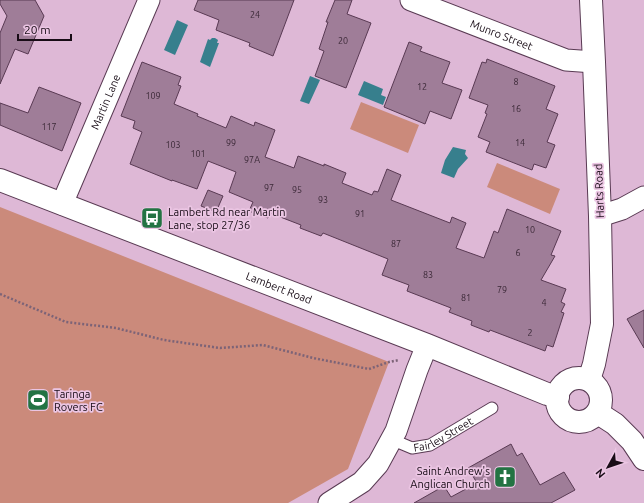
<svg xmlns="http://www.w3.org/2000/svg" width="644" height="503" font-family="Ubuntu,sans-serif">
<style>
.green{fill:#cb8a7b}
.water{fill:#377f8d}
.building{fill:#9f7d98;stroke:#593a53}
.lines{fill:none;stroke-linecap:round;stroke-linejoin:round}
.lane-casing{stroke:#593a53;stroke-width:13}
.street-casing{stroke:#593a53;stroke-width:23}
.secondary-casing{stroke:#593a53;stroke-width:24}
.path{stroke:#7c6377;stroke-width:2.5;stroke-dasharray:2 2;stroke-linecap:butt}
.lane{stroke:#fff;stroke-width:11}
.street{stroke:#fff;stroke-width:21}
.secondary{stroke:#fff;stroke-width:22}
.labels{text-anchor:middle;stroke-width:3.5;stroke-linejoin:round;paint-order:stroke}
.number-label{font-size:9px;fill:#3a2836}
.street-label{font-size:11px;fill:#180c16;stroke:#ebc5e3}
.poi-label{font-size:11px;fill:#180c16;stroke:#ebc5e3;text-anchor:start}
</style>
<rect width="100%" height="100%" fill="#deb8d6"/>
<path class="green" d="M 361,102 L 419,125 L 408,153 L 350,129 Z
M 497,163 L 560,189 L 550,214 L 487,187 Z
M 0,207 L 389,362 L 348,469 L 288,503 L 0,503 Z"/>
<path class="water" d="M 177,20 L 188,25 L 175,55 L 164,50 Z
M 212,38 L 215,38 L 218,40 L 217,43 L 219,43 L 210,67 L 200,62 L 208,39 L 210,40 Z
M 310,76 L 320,80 L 309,104 L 300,101 Z
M 364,81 L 383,89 L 381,95 L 386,97 L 383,105 L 358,95 Z
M 453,147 L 466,150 L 465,154 L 468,158 L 458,169 L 454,178 L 441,173 L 445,160 Z"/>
<path class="building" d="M 0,0 L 35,0 L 44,16 L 28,54 L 15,49 L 0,84 L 0,33 L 7,16 L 0,4 Z
M 198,0 L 294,0 L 273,56 L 249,46 L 250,43 L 216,30 L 219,20 L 194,10 Z
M 335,0 L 352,0 L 347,14 L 371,23 L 346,88 L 315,76 L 324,51 L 319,49 L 328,22 L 326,22 Z
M 409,42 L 422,47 L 420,51 L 450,62 L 442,83 L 462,90 L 451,119 L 430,111 L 425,124 L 384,107 Z
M 487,59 L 555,86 L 546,109 L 558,114 L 547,142 L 555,145 L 546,168 L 534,164 L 532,170 L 486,152 L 490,142 L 478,137 L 487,114 L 485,113 L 488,105 L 469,98 L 482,62 L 486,63 Z
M 142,62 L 181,77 L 178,85 L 181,86 L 174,104 L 198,114 L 197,116 L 226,128 L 231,116 L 254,126 L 255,122 L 275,130 L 265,157 L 294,168 L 298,156 L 324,166 L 324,164 L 346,173 L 342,183 L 372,195 L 374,191 L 378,192 L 387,169 L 401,175 L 391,200 L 450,223 L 452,217 L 466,223 L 456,248 L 484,258 L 494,231 L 498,233 L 507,209 L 561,231 L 551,255 L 555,256 L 541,280 L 566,289 L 561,302 L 565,304 L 561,312 L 564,313 L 553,347 L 547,345 L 545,351 L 490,330 L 489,332 L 471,325 L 472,321 L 449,312 L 451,308 L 407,291 L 409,285 L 382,275 L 388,259 L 323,233 L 321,236 L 300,228 L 301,225 L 270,213 L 268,218 L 249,211 L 253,202 L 229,192 L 236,172 L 208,161 L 197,189 L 172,180 L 172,181 L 130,164 L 142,132 L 133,128 L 135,121 L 121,116 Z
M 39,87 L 81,103 L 62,151 L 0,125 L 0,103 L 28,113 Z
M 208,190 L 223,196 L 216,212 L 201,206 Z
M 644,310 L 644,348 L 627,319 Z
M 511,444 L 517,456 L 522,453 L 540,485 L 564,472 L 575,490 L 551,503 L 414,503 L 444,486 L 451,497 L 477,483 L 468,468 Z"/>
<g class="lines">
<g class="lane-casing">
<g id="lane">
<path id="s1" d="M 393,440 L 412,448 L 430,445 L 492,408"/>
</g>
</g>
<g class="street-casing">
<g id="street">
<path id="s2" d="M 411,0 L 566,60 L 594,62"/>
<path id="s3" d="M 62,204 L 149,0"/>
<path d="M 600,216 L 622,209 L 644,197"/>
<path d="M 329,503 L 362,482 L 378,464 L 396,431 L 417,370 L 427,345"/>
</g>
</g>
<g class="secondary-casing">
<g id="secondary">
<path id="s4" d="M 0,180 L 427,345 L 547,394 L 558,397"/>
<circle cx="579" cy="400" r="22"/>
<path d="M 589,380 L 594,364 L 602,324 L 600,216 L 594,62 L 591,0"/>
<path d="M 598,413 L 615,424 L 632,441 L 644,459"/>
</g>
</g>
<path class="path" d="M 0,294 L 66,322 L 116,328 L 164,340 L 220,348 L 263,345 L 313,358 L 369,369 L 389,362 L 399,360"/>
<use href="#lane" class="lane"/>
<use href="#street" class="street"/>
<use href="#secondary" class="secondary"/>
</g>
<defs>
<g id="bus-square" transform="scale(1.15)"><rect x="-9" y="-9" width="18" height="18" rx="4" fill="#237343" stroke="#ebc5e3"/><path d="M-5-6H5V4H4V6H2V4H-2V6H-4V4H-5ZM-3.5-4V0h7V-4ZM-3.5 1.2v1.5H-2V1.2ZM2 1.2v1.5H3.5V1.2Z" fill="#fff"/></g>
<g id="stadium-square" transform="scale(1.15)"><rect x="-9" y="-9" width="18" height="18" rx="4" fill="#237343" stroke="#ebc5e3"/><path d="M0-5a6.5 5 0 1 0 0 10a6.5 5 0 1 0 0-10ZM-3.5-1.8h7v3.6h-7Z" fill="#fff"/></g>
<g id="church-square" transform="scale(1.15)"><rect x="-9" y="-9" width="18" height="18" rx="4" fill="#237343" stroke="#ebc5e3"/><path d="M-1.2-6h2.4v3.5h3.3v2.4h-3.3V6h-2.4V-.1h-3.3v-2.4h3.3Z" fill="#fff"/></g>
</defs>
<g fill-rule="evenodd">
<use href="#bus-square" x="152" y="218"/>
<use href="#stadium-square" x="38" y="400"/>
<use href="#church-square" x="505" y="477"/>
</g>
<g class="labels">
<g class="number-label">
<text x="255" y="18">24</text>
<text x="343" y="44">20</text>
<text x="516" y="85">8</text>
<text x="422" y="90">12</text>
<text x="153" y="99">109</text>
<text x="516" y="112">16</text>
<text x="49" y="130">117</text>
<text x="231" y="146">99</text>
<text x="520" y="146">14</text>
<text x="173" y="148">103</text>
<text x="198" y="157">101</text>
<text x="252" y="163">97A</text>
<text x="269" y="191">97</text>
<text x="297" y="193">95</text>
<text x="323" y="203">93</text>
<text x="360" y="217">91</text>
<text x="530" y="233">10</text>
<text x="396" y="247">87</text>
<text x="518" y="256">6</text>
<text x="428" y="278">83</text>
<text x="502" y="293">79</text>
<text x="466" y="301">81</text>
<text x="544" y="306">4</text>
<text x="530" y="336">2</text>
</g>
<g class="street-label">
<text dy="4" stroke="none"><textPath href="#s2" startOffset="97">Munro Street</textPath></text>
<text dy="4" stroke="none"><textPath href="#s3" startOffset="111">Martin Lane</textPath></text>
<text transform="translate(599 191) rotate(-92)" y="4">Harts Road</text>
<text dy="4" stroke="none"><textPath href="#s4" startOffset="299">Lambert Road</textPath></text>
<text dy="4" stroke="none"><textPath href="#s1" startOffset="55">Fairley Street</textPath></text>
</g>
<g class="poi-label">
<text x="168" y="216">Lambert Rd near Martin<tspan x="168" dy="13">Lane, stop 27/36</tspan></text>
<text x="54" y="398">Taringa<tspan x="54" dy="13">Rovers FC</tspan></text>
<text x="490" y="475" text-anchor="end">Saint Andrew's<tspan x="490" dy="13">Anglican Church</tspan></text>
</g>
</g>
<g transform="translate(608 467) rotate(230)" stroke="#ebc5e3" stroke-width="3" paint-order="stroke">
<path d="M0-3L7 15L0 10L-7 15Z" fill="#180c16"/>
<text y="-6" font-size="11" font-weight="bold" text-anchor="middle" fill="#180c16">N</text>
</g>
<path d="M18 34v6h53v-6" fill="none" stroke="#180c16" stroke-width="2"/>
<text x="24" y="34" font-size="12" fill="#180c16" stroke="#ebc5e3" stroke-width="3" paint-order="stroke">20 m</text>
</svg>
